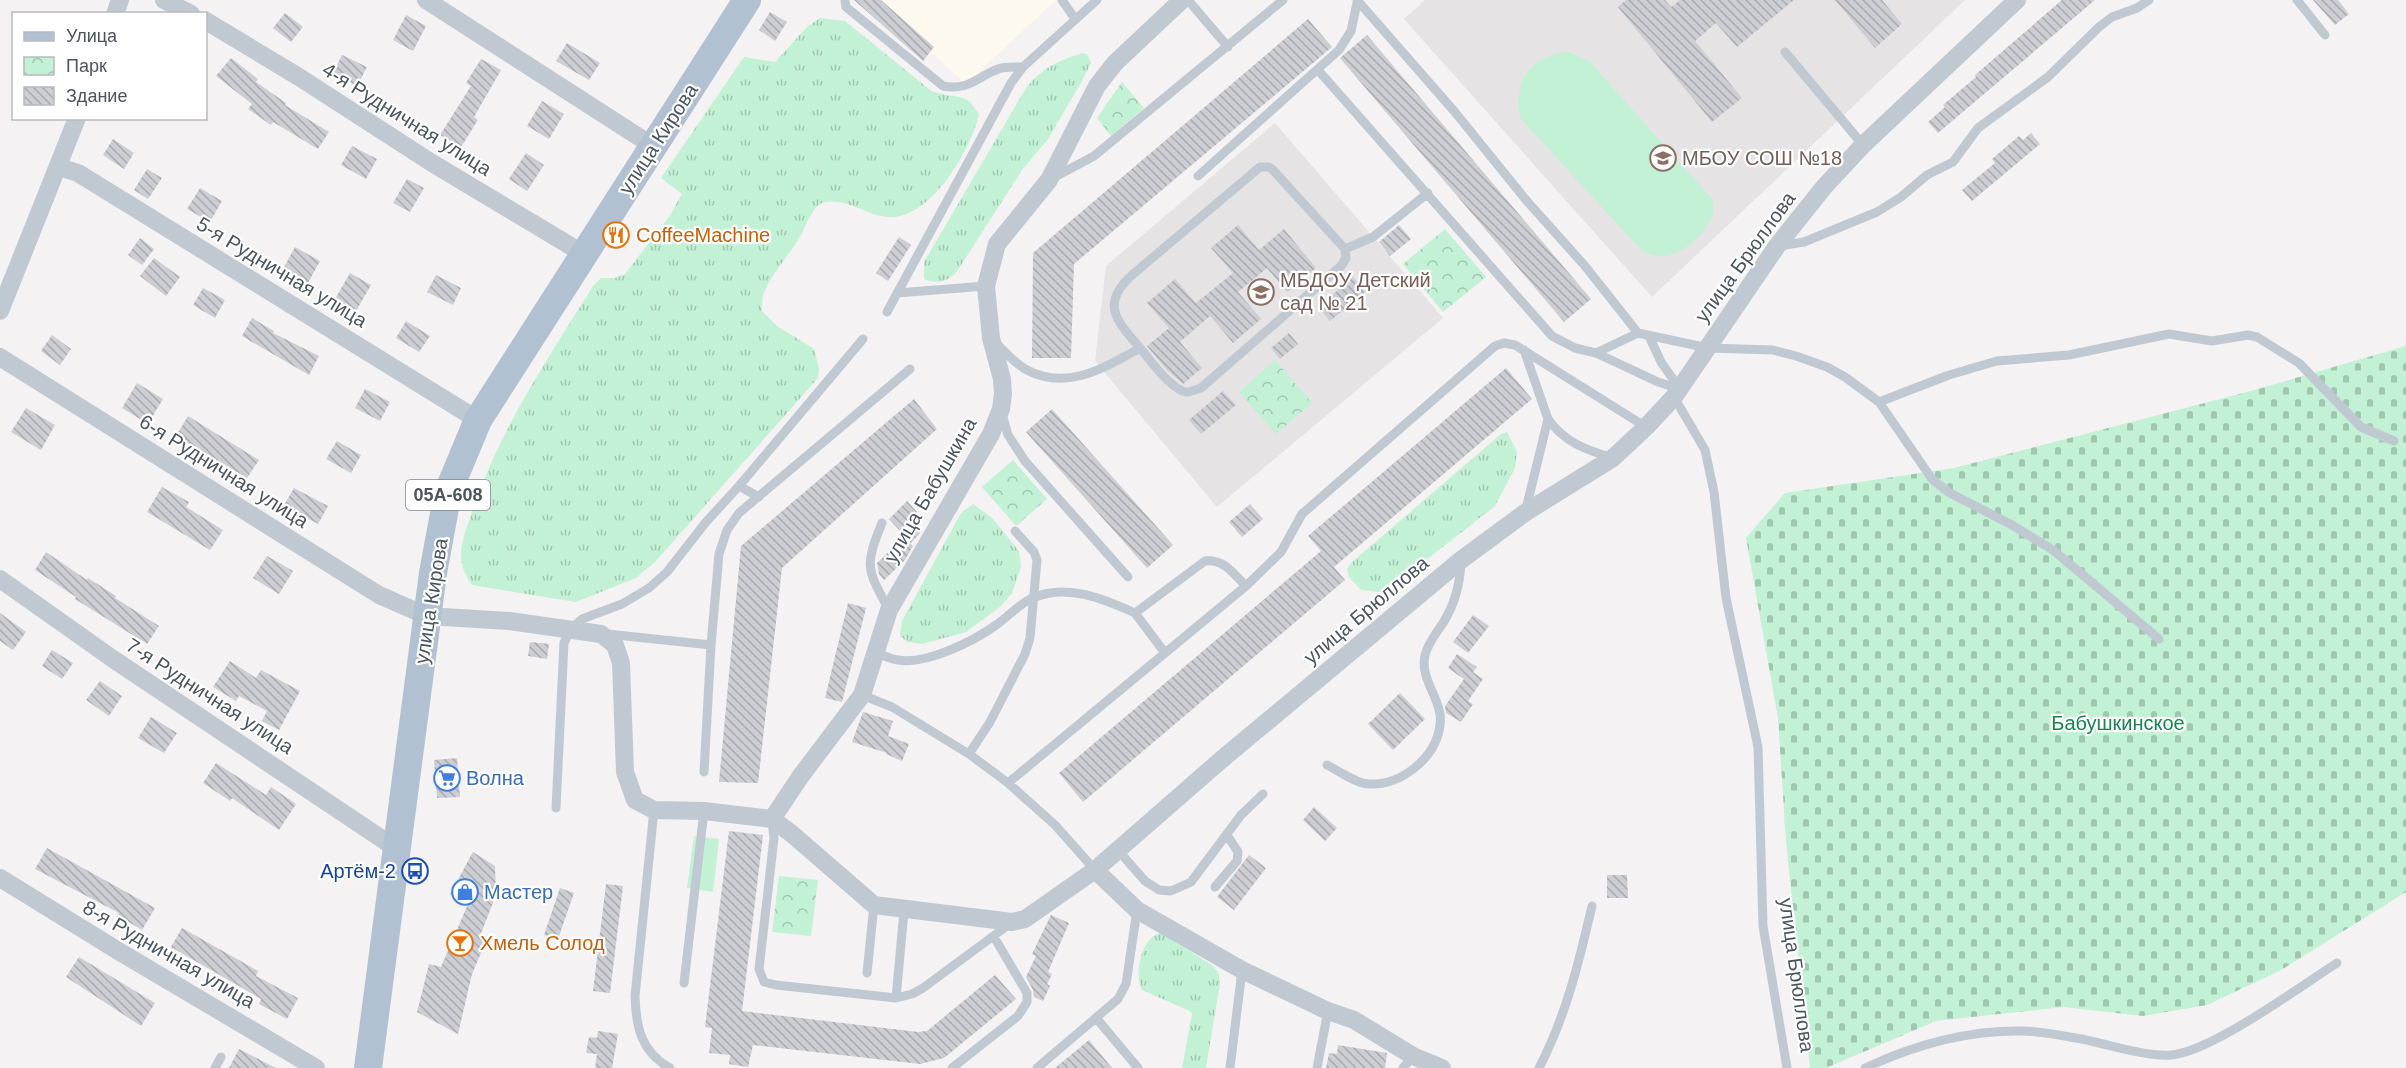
<svg xmlns="http://www.w3.org/2000/svg" width="2406" height="1068" font-family="Arial,sans-serif">
<style>
.commercial{fill:#fdf9ee}
.education{fill:#e5e3e4}
.grass{fill:url(#grass-tufts)}
.cemetery{fill:url(#cemetery-stones)}
.park{fill:url(#park-crowns)}
.pitch{fill:#c2f1d5}
.building{fill:url(#building-back-hatch)}
.lines{fill:none;stroke-linecap:round;stroke-linejoin:round}
.lane{stroke:#c0c9d1;stroke-width:9}
.street{stroke:#c0c9d1;stroke-width:18}
.primary{stroke:#b2c1d1;stroke-width:28}
.labels{text-anchor:middle;stroke-width:4.5;stroke-linejoin:round;paint-order:stroke}
.shield{fill:#fff;stroke:#808890;stroke-width:1.5}
.shield-label{font-size:18px;font-weight:bold;fill:#495560}
.street-label{font-size:20px;fill:#495560;stroke:#fff}
.education-label{font-size:20px;fill:#785e54;stroke:#fff;text-anchor:start}
.food-label{font-size:20px;fill:#c56008;stroke:#fff;text-anchor:start}
.park-label{font-size:20px;fill:#168550;stroke:#fff}
.shop-label{font-size:20px;fill:#366cbe;stroke:#fff;text-anchor:start}
.transit-label{font-size:20px;fill:#164399;stroke:#fff;text-anchor:end}
</style>
<defs>
<pattern id="grass-tufts" width="24" height="20" patternUnits="userSpaceOnUse" patternTransform="scale(1.5)"><rect width="24" height="20" fill="#c2f1d5"/><path d="M3 7l-1-3M5 7V3M7 7l1-3M15 17l-1-3M17 17v-4M19 17l1-3" fill="none" stroke="#a0c6b0"/></pattern>
<pattern id="cemetery-stones" width="16" height="16" patternUnits="userSpaceOnUse" patternTransform="scale(1.5)"><rect width="16" height="16" fill="#c2f1d5"/><path d="M2 7V4a2 2 0 0 1 4 0v3zM10 15v-3a2 2 0 0 1 4 0v3z" fill="#a0c6b0"/></pattern>
<pattern id="park-crowns" width="20" height="18" patternUnits="userSpaceOnUse" patternTransform="scale(1.5)"><rect width="20" height="18" fill="#c2f1d5"/><path d="M2 6a3 3 0 1 1 6 0M12 15a3 3 0 1 1 6 0" fill="none" stroke="#a0c6b0"/></pattern>
<pattern id="building-back-hatch" width="6" height="6" patternUnits="userSpaceOnUse" patternTransform="scale(1.5)"><rect width="6" height="6" fill="#ccced4"/><path d="M-1 5l2 2M0 0l6 6M5-1l2 2" fill="none" stroke="#a8aaaf"/></pattern>
</defs>
<rect width="100%" height="100%" fill="#f4f2f2"/>
<path class="commercial" d="M 873,0 L 1056,0 L 966,84 Z"/>
<path class="education" d="M 1425,0 L 1965,0 L 1652,297 L 1404,19 Z
M 1275,123 L 1443,318 L 1217,507 L 1095,361 L 1106,266 Z"/>
<path class="grass" d="M 820,18 L 845,21 L 930,90 C 943,97 961,94 970,102 C 973,105 976,111 979,114 C 971,150 930,221 887,217 C 867,215 847,198 825,202 C 813,204 806,226 801,235 C 790,255 772,272 764,293 C 762,298 762,305 762,311 L 777,326 L 814,349 L 819,368 L 818,378 L 655,562 L 636,578 L 576,602 L 472,585 C 465,575 462,568 461,556 C 461,539 469,522 474,507 C 501,427 549,357 593,286 L 601,278 L 615,278 L 625,274 L 669,217 L 682,194 L 661,178 L 744,57 L 775,62 L 807,27 Z
M 1082,53 L 1087,54 L 1091,63 L 1082,81 L 1048,139 L 1022,170 L 956,273 C 946,282 936,284 924,279 L 924,262 L 1026,88 C 1042,68 1058,61 1082,53 Z
M 1507,432 L 1517,452 L 1515,468 L 1495,506 L 1389,589 L 1380,592 L 1361,590 L 1349,577 L 1347,569 L 1351,563 L 1501,434 Z
M 973,504 L 992,518 L 1019,551 L 1021,567 L 1012,593 L 1001,606 L 966,632 L 922,644 L 908,642 L 900,636 L 902,621 L 961,513 Z
M 1161,933 L 1213,966 L 1219,974 L 1220,983 L 1206,1068 L 1182,1068 L 1192,1014 L 1190,1011 L 1142,990 C 1134,973 1141,937 1161,933 Z"/>
<path class="cemetery" d="M 2406,346 L 2406,892 L 2281,970 L 2207,1005 L 2143,1016 L 2063,1007 L 1936,1021 L 1826,1068 L 1810,1068 L 1786,841 L 1778,718 L 1746,538 L 1785,493 L 1954,468 L 2251,391 Z"/>
<path class="park" d="M 1122,82 L 1144,108 L 1111,136 L 1097,118 Z
M 1445,229 L 1486,277 L 1443,312 L 1403,264 Z
M 1275,360 L 1312,403 L 1276,434 L 1239,392 Z
M 1013,460 L 1047,499 L 1016,526 L 982,487 Z
M 779,876 L 818,880 L 811,936 L 772,932 Z"/>
<path class="pitch" d="M 1569,52 L 1589,61 L 1712,199 C 1721,221 1690,250 1670,255 C 1659,258 1651,255 1642,251 L 1521,119 C 1511,82 1532,54 1569,52 Z
M 694,836 L 719,839 L 713,892 L 687,888 Z"/>
<path class="building" d="M 854,0 L 881,0 L 934,47 L 923,61 Z
M 1626,0 L 1665,0 L 1671,7 L 1680,0 L 1794,0 L 1737,47 L 1716,23 L 1695,41 L 1742,98 L 1712,122 L 1618,7 Z
M 1835,0 L 1882,0 L 1902,24 L 1875,48 Z
M 2062,0 L 2095,0 L 1938,133 L 1928,122 L 1945,107 L 1943,105 L 1976,77 L 1975,75 Z
M 2313,0 L 2338,0 L 2349,14 L 2335,25 Z
M 770,12 L 787,22 L 775,41 L 759,30 Z
M 285,13 L 303,27 L 291,42 L 273,28 Z
M 406,15 L 426,26 L 413,51 L 393,40 Z
M 1308,19 L 1332,47 L 1074,264 L 1071,358 L 1032,358 L 1033,253 Z
M 1367,35 L 1591,299 L 1564,322 L 1340,58 Z
M 567,43 L 600,63 L 589,80 L 556,61 Z
M 342,55 L 367,67 L 357,86 L 333,73 Z
M 231,58 L 258,79 L 256,82 L 286,103 L 285,105 L 329,132 L 318,149 L 273,122 L 271,125 L 248,109 L 252,104 L 216,76 Z
M 481,59 L 501,70 L 474,117 L 478,120 L 461,147 L 440,135 L 471,86 L 466,83 Z
M 542,101 L 564,114 L 549,139 L 527,126 Z
M 2031,133 L 2040,144 L 1972,201 L 1962,190 L 1995,163 L 1992,159 L 2019,136 L 2023,140 Z
M 113,139 L 134,153 L 124,169 L 103,155 Z
M 352,146 L 377,159 L 366,179 L 341,165 Z
M 526,153 L 544,165 L 527,191 L 509,179 Z
M 147,169 L 162,178 L 148,199 L 134,190 Z
M 407,179 L 424,188 L 410,212 L 393,203 Z
M 200,188 L 222,201 L 210,222 L 187,209 Z
M 1238,225 L 1259,250 L 1284,229 L 1316,268 L 1287,292 L 1267,268 L 1238,292 L 1261,319 L 1233,343 L 1210,316 L 1180,342 L 1202,368 L 1183,384 L 1167,370 L 1147,346 L 1169,328 L 1147,303 L 1175,279 L 1196,303 L 1233,273 L 1211,248 Z
M 1399,225 L 1411,239 L 1390,256 L 1379,242 Z
M 899,237 L 911,245 L 888,281 L 876,273 Z
M 140,238 L 154,249 L 142,265 L 128,255 Z
M 295,247 L 320,261 L 308,283 L 283,269 Z
M 154,258 L 180,277 L 166,296 L 140,276 Z
M 350,273 L 371,285 L 356,311 L 335,299 Z
M 436,275 L 461,288 L 453,305 L 427,292 Z
M 1353,277 L 1365,292 L 1330,321 L 1318,307 Z
M 203,288 L 225,300 L 215,318 L 193,305 Z
M 252,318 L 274,331 L 273,333 L 319,356 L 309,375 L 242,336 Z
M 406,321 L 430,336 L 419,352 L 396,338 Z
M 1289,333 L 1298,344 L 1280,359 L 1271,348 Z
M 52,335 L 71,349 L 60,365 L 41,351 Z
M 1506,368 L 1532,399 L 1334,567 L 1345,580 L 1083,802 L 1059,773 L 1321,551 L 1308,536 Z
M 137,383 L 163,399 L 148,424 L 122,408 Z
M 365,389 L 390,402 L 380,421 L 355,408 Z
M 1223,391 L 1236,405 L 1201,434 L 1189,420 Z
M 914,399 L 937,429 L 782,568 L 758,783 L 719,782 L 741,546 Z
M 26,408 L 55,425 L 41,450 L 11,432 Z
M 1052,409 L 1173,545 L 1147,568 L 1026,432 Z
M 188,416 L 259,460 L 247,478 L 176,436 Z
M 337,441 L 361,455 L 351,473 L 326,459 Z
M 162,487 L 189,502 L 186,507 L 223,530 L 210,550 L 147,512 Z
M 294,488 L 328,506 L 318,524 L 284,505 Z
M 907,501 L 917,512 L 913,517 L 917,521 L 915,524 L 922,531 L 911,543 L 889,519 Z
M 1250,504 L 1263,519 L 1242,537 L 1229,522 Z
M 904,537 L 913,546 L 905,560 L 884,580 L 879,574 L 877,563 Z
M 46,552 L 87,580 L 88,578 L 116,596 L 115,598 L 159,626 L 147,644 L 75,599 L 76,597 L 35,570 Z
M 267,556 L 293,571 L 279,594 L 253,578 Z
M 848,603 L 866,608 L 842,702 L 825,698 Z
M 0,613 L 26,632 L 13,650 L 0,641 Z
M 1473,615 L 1489,626 L 1468,653 L 1453,642 Z
M 530,642 L 549,644 L 547,659 L 528,656 Z
M 52,650 L 73,663 L 62,679 L 42,666 Z
M 1457,654 L 1477,667 L 1473,672 L 1483,679 L 1468,701 L 1473,704 L 1461,722 L 1446,713 L 1445,706 L 1464,679 L 1448,668 Z
M 230,661 L 256,678 L 261,670 L 300,691 L 279,730 L 262,721 L 267,711 L 239,696 L 236,701 L 213,687 Z
M 100,681 L 122,696 L 109,716 L 86,700 Z
M 1400,693 L 1425,719 L 1393,750 L 1368,724 Z
M 863,712 L 893,721 L 888,736 L 909,744 L 902,761 L 886,754 L 887,753 L 852,742 Z
M 151,717 L 177,733 L 164,753 L 138,738 Z
M 457,758 L 460,797 L 437,798 L 434,760 Z
M 216,763 L 266,795 L 271,787 L 296,804 L 279,830 L 232,798 L 230,801 L 203,783 Z
M 1314,807 L 1337,828 L 1325,841 L 1303,820 Z
M 729,831 L 763,835 L 742,1011 L 918,1032 L 927,1031 L 995,975 L 1016,999 L 944,1058 L 920,1064 L 753,1045 L 748,1067 L 729,1064 L 730,1055 L 709,1053 L 712,1028 L 705,1027 Z
M 47,848 L 155,908 L 142,930 L 117,915 L 119,913 L 35,869 Z
M 473,852 L 495,866 L 496,895 L 480,936 L 487,939 L 472,974 L 458,1034 L 417,1012 L 429,964 L 441,967 L 468,904 L 450,894 Z
M 1249,855 L 1266,868 L 1234,910 L 1217,897 Z
M 1607,875 L 1627,875 L 1628,898 L 1607,898 Z
M 606,884 L 623,886 L 610,993 L 593,991 Z
M 560,888 L 574,893 L 558,939 L 544,935 Z
M 1051,915 L 1069,923 L 1048,972 L 1052,974 L 1047,984 L 1050,986 L 1043,1001 L 1034,997 L 1033,990 L 1026,977 L 1036,956 L 1032,954 Z
M 182,928 L 258,971 L 256,976 L 298,998 L 287,1019 L 259,1004 L 261,999 L 171,947 Z
M 79,957 L 155,1003 L 141,1026 L 66,977 Z
M 598,1031 L 618,1034 L 612,1068 L 595,1068 L 597,1054 L 586,1053 L 589,1037 L 597,1038 Z
M 1089,1040 L 1112,1068 L 1055,1068 Z
M 1338,1045 L 1387,1053 L 1385,1068 L 1326,1068 L 1329,1053 L 1337,1054 Z
M 239,1049 L 276,1068 L 229,1068 Z"/>
<g class="lines">
<path class="lane" d="M 845,0 L 846,7 L 943,86 C 968,91 977,77 998,69 C 1006,66 1015,67 1023,67
M 1062,0 L 1075,19
M 1188,0 L 1228,47
M 1357,0 L 1454,111 L 1526,200 L 1585,266 L 1638,333 L 1708,348 L 1773,350 L 1796,356 L 1827,367 L 1845,377 L 1879,402 L 1932,479 L 1948,492 L 2012,525 L 2053,550 L 2159,639
M 2297,0 L 2325,35
M 1785,52 L 1863,145
M 1318,70 L 1552,336 L 1575,348 L 1596,353 L 1638,333
M 1198,176 L 1339,50 L 1351,31 L 1357,3
M 1053,178 L 1094,156 L 1283,0
M 1779,246 L 1804,242 L 1877,212 L 1901,197 L 1927,175 L 1953,162 L 1978,128 L 2048,77 L 2099,27 L 2112,17 L 2137,8 L 2149,0
M 1345,249 L 1373,237 L 1428,193
M 897,293 L 986,286
M 887,312 L 1011,83 L 1023,67 L 1097,0
M 1649,336 L 1661,362 L 1680,389
M 997,344 C 1005,352 1015,363 1025,369 C 1066,392 1104,368 1140,348 C 1150,360 1172,391 1187,392 C 1191,392 1197,389 1201,388 L 1341,266 L 1346,258 L 1345,249 L 1273,170 L 1269,167 L 1260,167 L 1132,275 C 1099,305 1118,322 1140,348
M 1524,350 L 1548,419 L 1526,509
M 1596,353 L 1658,382 L 1680,389
M 1674,397 L 1705,450 L 1714,492 L 1726,598 L 1758,747 L 1763,926 L 1787,1068
M 1879,402 L 1949,375 L 1997,361 L 2069,355 L 2169,334 L 2212,341 L 2248,335 L 2257,337 L 2299,363 L 2361,427 L 2394,441
M 1002,414 L 1008,435 L 1025,461 L 1128,577
M 1548,419 C 1564,442 1586,450 1613,458
M 739,486 L 863,339
M 882,523 C 864,567 867,569 889,610
M 1135,613 L 1165,653
M 607,634 L 711,645
M 876,653 C 883,655 890,659 898,660 C 926,665 974,641 996,625 C 1008,617 1020,603 1033,598 C 1067,583 1104,599 1135,613 L 1205,561 C 1224,559 1233,573 1246,586
M 862,695 L 892,707 L 969,754 L 1008,783 L 1055,825 L 1095,870
M 969,754 L 990,722 L 1025,654 L 1030,638 L 1037,560 L 1034,552 L 1015,531
M 1327,765 C 1339,771 1355,783 1368,784 C 1401,786 1436,758 1440,725 C 1444,701 1419,680 1425,655 C 1428,643 1436,633 1443,623 C 1455,604 1460,585 1461,562
M 704,772 L 711,645 L 719,554 L 727,530 L 739,513 L 910,369
M 1008,783 L 1246,586 L 1281,552 L 1302,514 L 1495,346 L 1504,343 L 1515,345 L 1646,427
M 556,808 L 564,643 L 571,629 L 582,619 L 622,604 L 649,588 L 667,572 L 706,522 L 739,486 L 759,497
M 654,810 L 635,996 C 636,1027 641,1052 670,1068
M 772,821 L 774,838 L 759,969 L 764,982 L 776,985 L 896,998 L 904,911
M 1117,849 L 1145,881 L 1159,890 L 1171,891 L 1191,882 L 1241,815 L 1263,794
M 1215,887 L 1237,861 L 1238,852 L 1227,835
M 867,973 L 874,905
M 684,983 L 704,811
M 896,998 L 912,994 L 923,988 L 1011,923
M 1097,1019 L 1138,1068
M 215,1068 L 221,1057
M 952,1068 L 1018,1016 L 1027,1002 L 1027,993 L 994,937
M 1037,1068 L 1118,999 L 1126,984 L 1137,910
M 1230,1068 L 1242,970
M 1317,1068 L 1328,1011
M 1403,1068 L 1413,1056
M 1539,1068 C 1566,1016 1579,962 1592,906
M 1865,1068 C 1914,1045 1969,1030 2023,1031 C 2043,1031 2063,1036 2082,1039 C 2107,1044 2146,1057 2171,1055 C 2211,1052 2301,986 2337,963"/>
<path class="street" d="M 164,0 L 191,14
M 426,0 L 653,146
M 115,14 L 120,0
M 206,21 L 299,77 L 432,163 L 584,254
M 59,167 L 78,173 L 478,420
M 0,311 L 77,118
M 0,357 L 379,595 L 427,616 L 509,621 L 601,634 L 615,645 L 621,663 L 625,772 L 635,800 L 654,810 L 704,811 L 772,819 L 792,834 L 874,905 L 1012,922 L 1025,919 L 1095,870 L 1221,760 L 1461,560 L 1526,512 L 1613,458 L 1646,427 L 1674,397 L 1777,246 L 1824,187 L 1863,145 L 2017,0
M 0,579 L 113,659 L 397,849
M 772,819 L 800,777 L 862,695 L 889,610 L 991,434 L 1001,409 L 1003,394 L 1002,379 L 991,338 L 986,286 L 997,244 L 1049,180 L 1097,86 L 1115,63 L 1182,0
M 1095,870 L 1137,910 L 1242,970 L 1328,1011 L 1354,1020 L 1413,1056 L 1442,1068
M 0,878 L 120,952 L 316,1068"/>
<path class="primary" d="M 368,1068 L 433,573 L 448,492 L 478,420 L 747,0"/>
</g>
<defs>
<g id="school-ring" transform="scale(1.35)"><circle r="9.5" fill="#fff" stroke="#8d6e63" stroke-width="1.5"/><path d="M0-5L7-2L0 1L-7-2ZM-4 1L0 2.5L4 1V4Q0 6-4 4Z" fill="#8d6e63"/></g>
<g id="restaurant-ring" transform="scale(1.35)"><circle r="9.5" fill="#fff" stroke="#e8710a" stroke-width="1.5"/><path d="M-5-6h1v4h1v-4h1v4h1v-4h1v5L-1.5 .5V6h-2V.5L-5-1ZM5-6V6H3V1.5H1.5Q1.5-4 5-6Z" fill="#e8710a"/></g>
<g id="supermarket-ring" transform="scale(1.35)"><circle r="9.5" fill="#fff" stroke="#3f7fe0" stroke-width="1.5"/><path d="M-6-5.5h2.5l.6 2H6L4.5 2H-2.5L-4.4-4H-6ZM-1.5 3.2a1.3 1.3 0 1 0 .1 0ZM3 3.2a1.3 1.3 0 1 0 .1 0Z" fill="#3f7fe0"/></g>
<g id="bus-ring" transform="scale(1.35)"><circle r="9.5" fill="#fff" stroke="#1a4fb4" stroke-width="1.5"/><path d="M-5-6H5V4H4V6H2V4H-2V6H-4V4H-5ZM-3.5-4V0h7V-4ZM-3.5 1.2v1.5H-2V1.2ZM2 1.2v1.5H3.5V1.2Z" fill="#1a4fb4"/></g>
<g id="shop-ring" transform="scale(1.35)"><circle r="9.5" fill="#fff" stroke="#3f7fe0" stroke-width="1.5"/><path d="M-5-2.5h2.3a2.7 3.5 0 0 1 5.4 0H5L5.5 6h-11ZM-1.5-2.5h3a1.5 2.3 0 0 0-3 0Z" fill="#3f7fe0"/></g>
<g id="bar-ring" transform="scale(1.35)"><circle r="9.5" fill="#fff" stroke="#e8710a" stroke-width="1.5"/><path d="M-6-5H6L.8 .8V4.5H3.5V6h-7V4.5H-.8V.8Z" fill="#e8710a"/></g>
</defs>
<g fill-rule="evenodd">
<use href="#school-ring" x="1663" y="158"/>
<use href="#restaurant-ring" x="616" y="235"/>
<use href="#school-ring" x="1261" y="292"/>
<use href="#supermarket-ring" x="447" y="778"/>
<use href="#bus-ring" x="415" y="871"/>
<use href="#shop-ring" x="465" y="892"/>
<use href="#bar-ring" x="460" y="943"/>
</g>
<g class="labels">
<rect class="shield" x="406" y="480" width="84" height="30" rx="4.5"/>
<g class="shield-label">
<text x="448" y="501">05А-608</text>
</g>
<g class="street-label">
<text transform="translate(407 119) rotate(32)" y="7">4-я Рудничная улица</text>
<text transform="translate(658 139) rotate(-57)" y="7">улица Кирова</text>
<text transform="translate(1745 257) rotate(-54)" y="7">улица Брюллова</text>
<text transform="translate(282 272) rotate(31)" y="7">5-я Рудничная улица</text>
<text transform="translate(224 471) rotate(32)" y="7">6-я Рудничная улица</text>
<text transform="translate(930 490) rotate(-60)" y="7">улица Бабушкина</text>
<text transform="translate(431 601) rotate(-81)" y="7">улица Кирова</text>
<text transform="translate(1366 610) rotate(-40)" y="7">улица Брюллова</text>
<text transform="translate(210 696) rotate(33)" y="7">7-я Рудничная улица</text>
<text transform="translate(169 954) rotate(30)" y="7">8-я Рудничная улица</text>
<text transform="translate(1797 975) rotate(82)" y="7">улица Брюллова</text>
</g>
<g class="education-label">
<text x="1682" y="165">МБОУ СОШ №18</text>
<text x="1280" y="287">МБДОУ Детский<tspan x="1280" dy="23">сад № 21</tspan></text>
</g>
<g class="food-label">
<text x="636" y="242">CoffeeMachine</text>
<text x="480" y="950">Хмель Солод</text>
</g>
<g class="park-label">
<text x="2118" y="730">Бабушкинское</text>
</g>
<g class="shop-label">
<text x="466" y="785">Волна</text>
<text x="484" y="899">Мастер</text>
</g>
<g class="transit-label">
<text x="396" y="878">Артём-2</text>
</g>
</g>
<rect x="12" y="12" width="195" height="108" fill="#ffffff" stroke="#b6bbbf" stroke-width="1.5"/>
<rect x="24" y="32" width="30" height="9" fill="#b2c1d1" stroke="#b6bbbf" stroke-width="1.5"/>
<text x="66" y="42" font-size="18" fill="#495560">Улица</text>
<rect x="24" y="57" width="30" height="18" fill="url(#park-crowns)" stroke="#b6bbbf" stroke-width="1.5"/>
<text x="66" y="72" font-size="18" fill="#495560">Парк</text>
<rect x="24" y="87" width="30" height="18" fill="url(#building-back-hatch)" stroke="#b6bbbf" stroke-width="1.5"/>
<text x="66" y="102" font-size="18" fill="#495560">Здание</text>
</svg>
